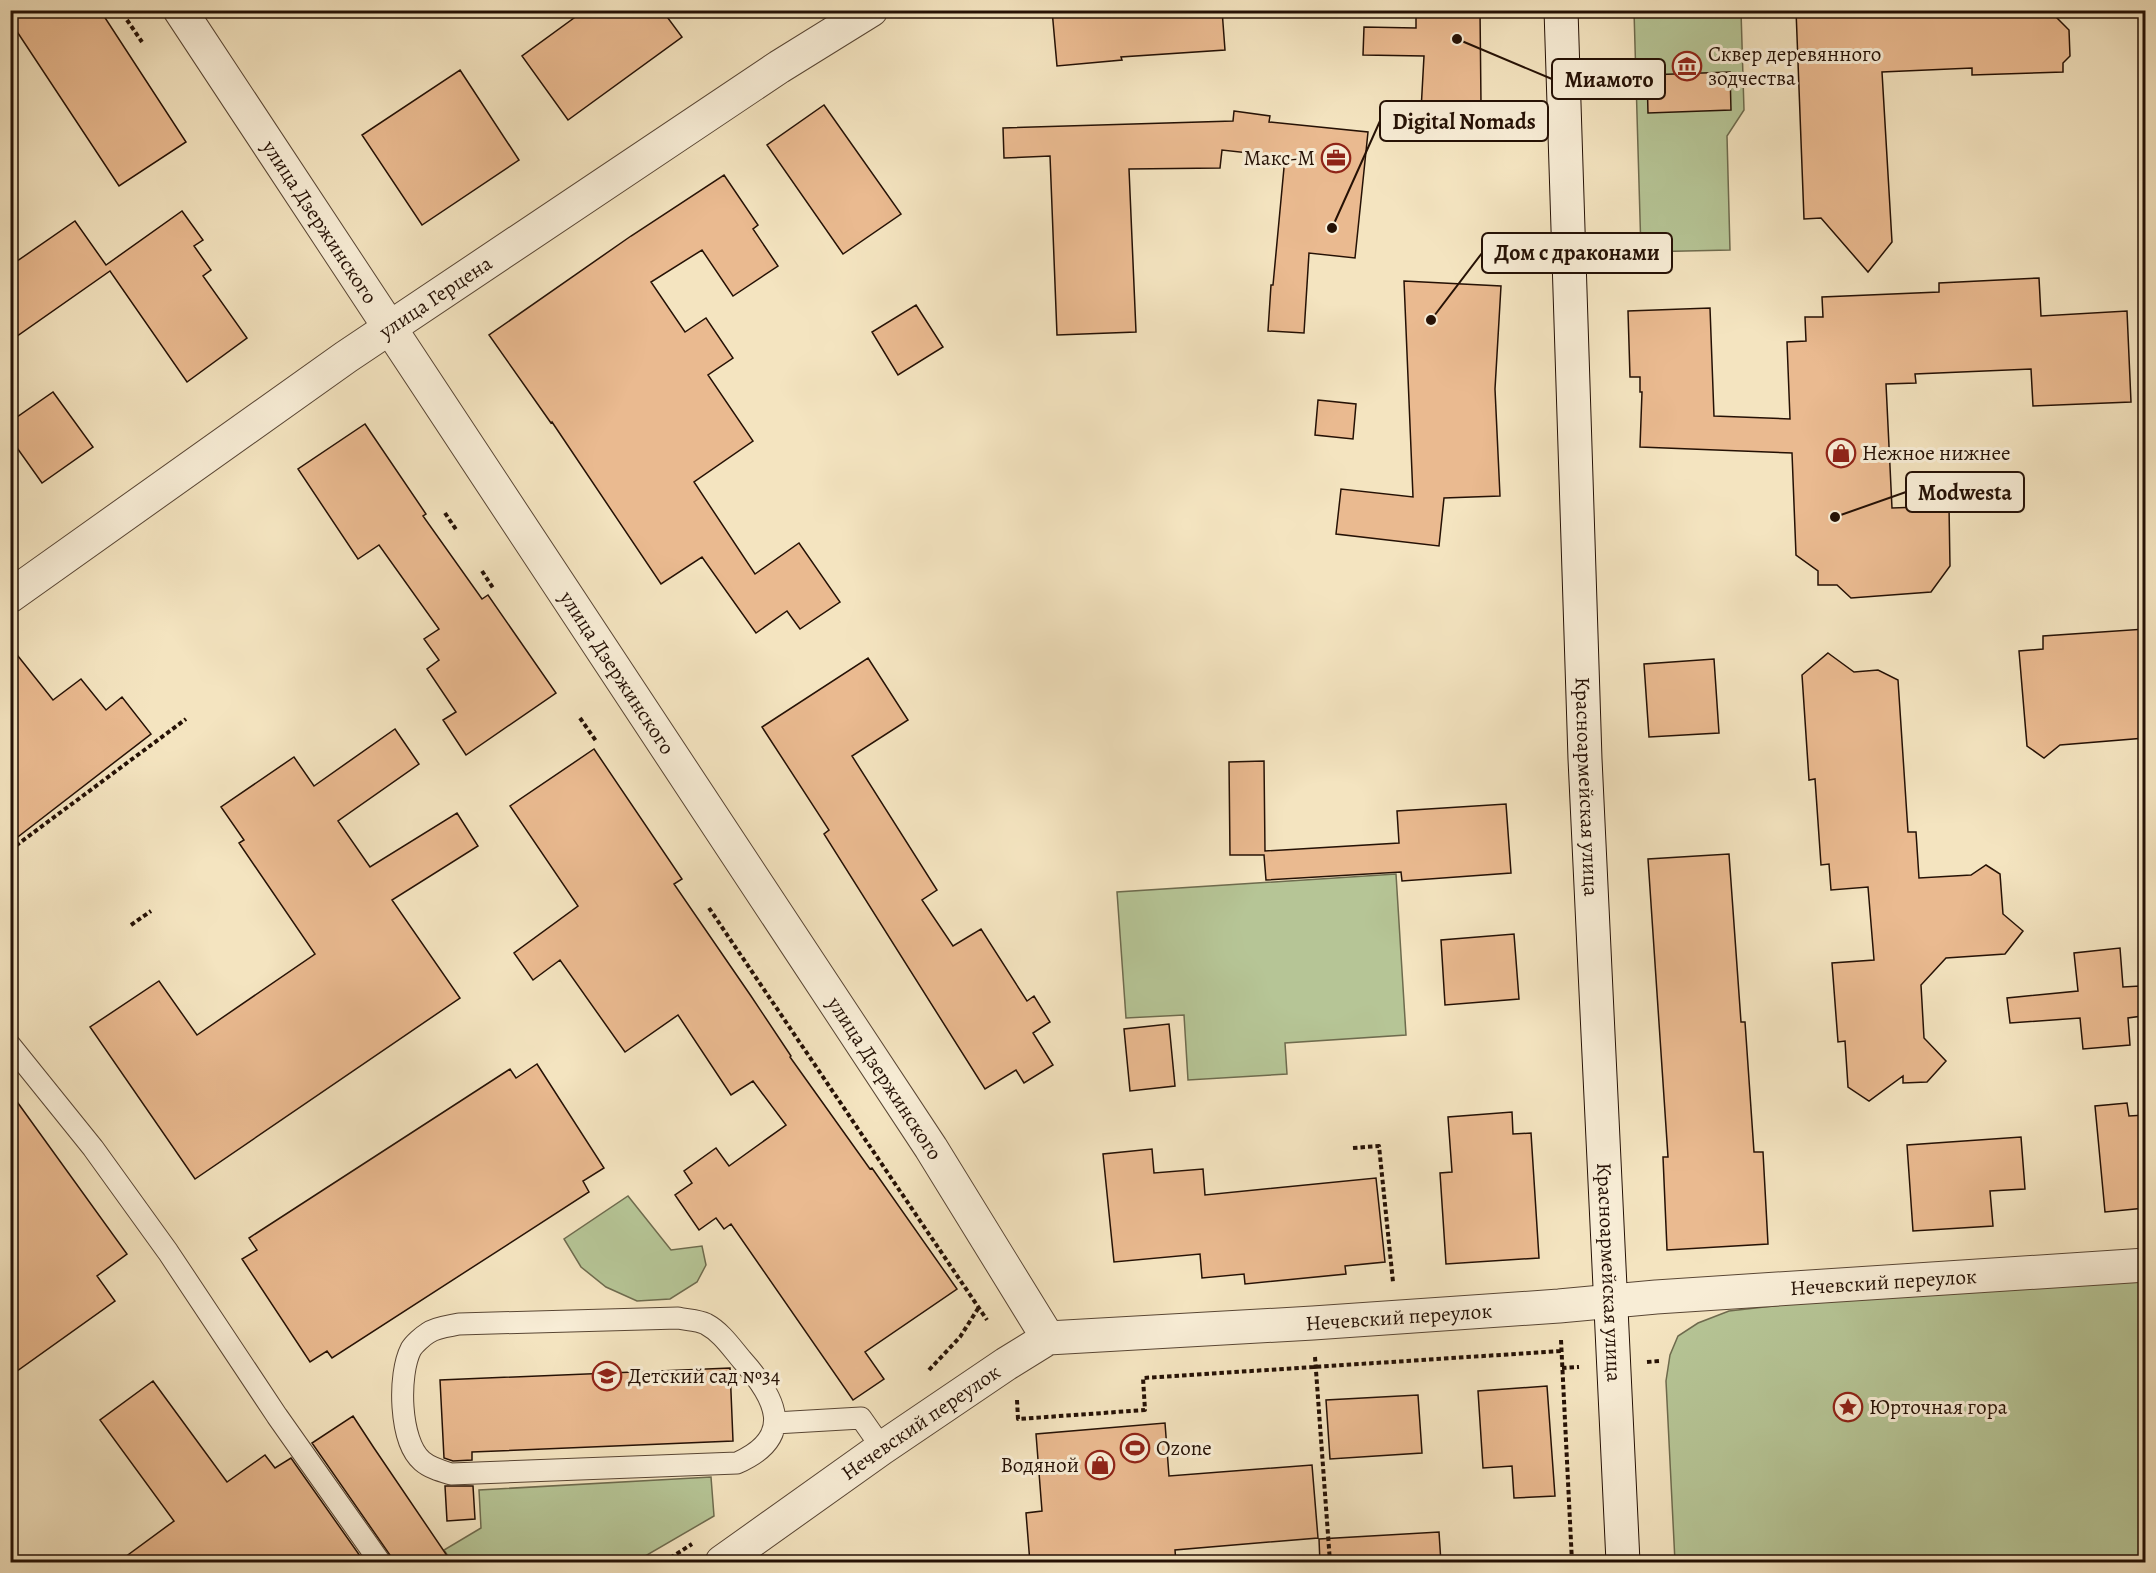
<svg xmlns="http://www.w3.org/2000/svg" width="2156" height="1573" font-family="Alegreya,serif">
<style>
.green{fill:#b6c596;stroke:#6e6b4e;stroke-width:1.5}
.building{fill:#eaba90;stroke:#251105;stroke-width:1.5}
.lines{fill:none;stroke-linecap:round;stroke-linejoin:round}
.service-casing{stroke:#594634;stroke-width:23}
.minor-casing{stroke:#594634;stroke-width:35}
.tertiary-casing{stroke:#594634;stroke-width:35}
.secondary-casing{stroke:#251105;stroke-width:35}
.path{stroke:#251105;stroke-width:4;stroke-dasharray:4.5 3;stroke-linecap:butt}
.service{stroke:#f8edd6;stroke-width:21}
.minor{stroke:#f8edd6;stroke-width:33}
.tertiary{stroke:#f8edd6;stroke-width:33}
.secondary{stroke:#f8edd6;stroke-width:33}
.labels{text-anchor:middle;stroke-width:6;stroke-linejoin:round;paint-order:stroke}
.poi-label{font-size:21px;fill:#251105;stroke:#f8edd6;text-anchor:start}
.street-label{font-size:21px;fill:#251105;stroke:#f8edd6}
.leader{fill:none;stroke:#251105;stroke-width:2}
.callout-dot{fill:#251105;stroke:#f8edd6;stroke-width:2}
.callout{fill:#f8edd6;stroke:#251105;stroke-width:2}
.callout-label{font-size:22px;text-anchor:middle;font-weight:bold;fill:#251105}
</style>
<rect width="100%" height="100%" fill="#f4e4c0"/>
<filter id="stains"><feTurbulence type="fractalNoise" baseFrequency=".00333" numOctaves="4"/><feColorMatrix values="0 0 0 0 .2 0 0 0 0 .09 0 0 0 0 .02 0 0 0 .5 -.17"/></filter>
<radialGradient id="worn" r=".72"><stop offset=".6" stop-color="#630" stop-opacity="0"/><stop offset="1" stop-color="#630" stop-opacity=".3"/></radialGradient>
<path class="green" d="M 1634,11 L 1741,11 L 1744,110 L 1727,136 L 1730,250 L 1641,252 Z
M 1396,874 L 1406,1035 L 1285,1043 L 1287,1074 L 1188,1080 L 1184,1015 L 1126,1018 L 1117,892 Z
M 628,1196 L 671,1250 L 702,1246 L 706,1265 L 697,1282 L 670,1299 L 637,1301 L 606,1287 L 581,1267 L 564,1239 Z
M 2145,1281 L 2145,1562 L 1675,1562 L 1666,1381 L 1670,1355 L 1678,1336 L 1698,1323 L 1729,1311 L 1870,1295 Z
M 711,1477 L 714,1516 L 635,1562 L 452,1562 L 444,1550 L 481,1528 L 479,1490 Z"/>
<path class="building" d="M 10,10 L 100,10 L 186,142 L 119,186 L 10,21 Z
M 585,10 L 662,10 L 682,37 L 568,120 L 522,56 Z
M 1052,10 L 1222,10 L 1225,50 L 1121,57 L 1122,60 L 1057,66 Z
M 1416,10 L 1480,10 L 1481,103 L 1499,104 L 1497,134 L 1420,129 L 1424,56 L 1363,55 L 1364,27 L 1416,28 Z
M 1796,10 L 2042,10 L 2047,17 L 2056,17 L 2069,30 L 2070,56 L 2063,63 L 2063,72 L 1972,75 L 1972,68 L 1882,72 L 1892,242 L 1868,272 L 1821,218 L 1804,219 Z
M 460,70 L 519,160 L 422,225 L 362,135 Z
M 1730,72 L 1731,110 L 1648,113 L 1647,75 Z
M 824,105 L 901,214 L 843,254 L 767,145 Z
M 1234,111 L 1270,116 L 1269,122 L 1368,132 L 1355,258 L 1309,253 L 1304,333 L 1268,331 L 1271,285 L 1273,285 L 1285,157 L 1222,150 L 1220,168 L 1129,169 L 1136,332 L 1057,335 L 1050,156 L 1004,158 L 1003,128 L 1233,121 Z
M 724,175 L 758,225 L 753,229 L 778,266 L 733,296 L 702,250 L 651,282 L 685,332 L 706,318 L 733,358 L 708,375 L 753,441 L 694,482 L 755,574 L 799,543 L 840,602 L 800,629 L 787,611 L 756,633 L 702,557 L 661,584 L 552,422 L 551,423 L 489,335 L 631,236 Z
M 182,211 L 203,240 L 194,246 L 211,270 L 203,276 L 247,338 L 187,382 L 110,271 L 10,341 L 10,266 L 75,221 L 106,265 Z
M 2039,278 L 2041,316 L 2127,311 L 2131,402 L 2033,406 L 2031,369 L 1915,374 L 1916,383 L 1886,384 L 1892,508 L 1949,506 L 1950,566 L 1931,592 L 1851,598 L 1837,585 L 1818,585 L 1818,571 L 1796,555 L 1792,453 L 1640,447 L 1642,392 L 1640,392 L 1640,377 L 1630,377 L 1628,311 L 1710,308 L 1714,416 L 1790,419 L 1787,342 L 1806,341 L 1805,317 L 1823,317 L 1822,297 L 1939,292 L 1939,283 Z
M 1404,281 L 1501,286 L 1495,389 L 1500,496 L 1444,498 L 1439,546 L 1336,534 L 1341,489 L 1413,497 Z
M 916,305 L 943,347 L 898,375 L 872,332 Z
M 53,392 L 93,447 L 42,483 L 10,438 L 10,422 Z
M 1318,400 L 1356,404 L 1353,439 L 1315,435 Z
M 365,424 L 426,514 L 423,516 L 482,599 L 488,595 L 556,693 L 466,755 L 443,720 L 456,712 L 427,669 L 439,660 L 424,639 L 439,629 L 379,545 L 358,559 L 298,469 Z
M 2145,629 L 2145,738 L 2060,745 L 2044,758 L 2027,746 L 2019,651 L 2043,649 L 2043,636 Z
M 10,646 L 53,700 L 81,679 L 106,710 L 122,697 L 151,734 L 10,843 Z
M 1828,653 L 1854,672 L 1878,670 L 1898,680 L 1908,832 L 1916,832 L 1919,878 L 1971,875 L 1986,865 L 2000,874 L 2003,914 L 2023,931 L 2005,954 L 1946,958 L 1921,985 L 1924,1038 L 1946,1061 L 1927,1082 L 1903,1083 L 1903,1076 L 1869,1101 L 1848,1087 L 1845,1041 L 1838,1042 L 1832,963 L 1874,960 L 1868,887 L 1831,890 L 1829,864 L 1821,865 L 1815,779 L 1809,780 L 1802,675 Z
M 868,658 L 908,720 L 852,756 L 937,890 L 922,900 L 953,946 L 981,929 L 1027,1001 L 1034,996 L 1050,1022 L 1033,1033 L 1053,1065 L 1024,1083 L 1016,1070 L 985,1089 L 824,834 L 829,830 L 762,727 Z
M 1714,659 L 1719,733 L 1649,737 L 1644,664 Z
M 395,729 L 419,764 L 338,821 L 370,867 L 457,813 L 478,846 L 392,900 L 460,998 L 195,1179 L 90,1027 L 159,981 L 197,1035 L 315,954 L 239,843 L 244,840 L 221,807 L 294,757 L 314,786 Z
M 594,749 L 682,879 L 674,884 L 751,996 L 791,1056 L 790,1057 L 870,1169 L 872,1168 L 957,1289 L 865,1352 L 884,1379 L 853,1400 L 731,1224 L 724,1229 L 716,1218 L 699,1230 L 675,1195 L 692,1183 L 684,1171 L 716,1148 L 729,1166 L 786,1125 L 753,1081 L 731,1095 L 678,1015 L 625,1052 L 560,960 L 533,980 L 514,953 L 578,906 L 510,806 Z
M 1264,761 L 1265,851 L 1399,843 L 1397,811 L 1506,804 L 1511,873 L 1402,881 L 1401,872 L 1266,880 L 1264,855 L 1230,855 L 1229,762 Z
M 1729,854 L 1741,1022 L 1745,1022 L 1754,1152 L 1763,1152 L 1768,1244 L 1667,1250 L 1663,1157 L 1668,1157 L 1648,859 Z
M 1514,934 L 1519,999 L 1445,1005 L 1441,940 Z
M 2120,948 L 2123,987 L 2140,986 L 2142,1016 L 2128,1018 L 2130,1045 L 2083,1049 L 2080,1018 L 2010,1023 L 2007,998 L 2078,991 L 2074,953 Z
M 1169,1024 L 1175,1086 L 1130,1091 L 1124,1029 Z
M 537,1064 L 604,1168 L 583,1181 L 589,1192 L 332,1358 L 327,1351 L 310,1362 L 242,1259 L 257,1250 L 249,1238 L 510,1069 L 516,1078 Z
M 10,1092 L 127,1254 L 97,1276 L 115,1301 L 10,1376 Z
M 2127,1103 L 2129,1116 L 2145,1115 L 2145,1208 L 2105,1212 L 2095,1106 Z
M 1512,1112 L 1513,1134 L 1531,1133 L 1539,1258 L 1446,1264 L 1440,1173 L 1452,1172 L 1448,1117 Z
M 2021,1137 L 2025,1189 L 1990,1191 L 1993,1226 L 1913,1231 L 1907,1145 Z
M 1152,1149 L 1154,1173 L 1203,1169 L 1205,1195 L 1376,1178 L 1385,1262 L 1345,1266 L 1346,1274 L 1245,1284 L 1244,1274 L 1202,1278 L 1200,1254 L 1114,1262 L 1103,1154 Z
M 730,1368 L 733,1441 L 472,1452 L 472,1460 L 453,1461 L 444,1458 L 440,1380 Z
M 153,1381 L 227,1482 L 265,1455 L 275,1468 L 291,1458 L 365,1563 L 117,1563 L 174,1521 L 100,1420 Z
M 1547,1386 L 1555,1496 L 1514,1498 L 1512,1466 L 1483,1468 L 1478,1391 Z
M 1418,1395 L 1422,1453 L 1330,1459 L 1326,1400 Z
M 353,1416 L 374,1448 L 452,1563 L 392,1563 L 390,1555 L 312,1443 Z
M 1165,1423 L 1169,1476 L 1312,1465 L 1318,1538 L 1175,1550 L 1176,1563 L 1030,1563 L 1026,1513 L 1042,1511 L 1036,1434 Z
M 445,1486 L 473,1486 L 475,1519 L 447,1521 Z
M 1439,1532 L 1441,1563 L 1320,1563 L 1319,1539 Z"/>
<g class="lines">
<g class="service-casing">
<path id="service" d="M 10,1045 L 93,1148 L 168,1252 L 277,1416 L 380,1562
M 678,1318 C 687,1320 698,1320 706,1324 C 721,1332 731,1347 742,1360 C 776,1398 796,1437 737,1463 L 451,1474 C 441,1471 430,1468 422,1461 C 399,1441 398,1374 411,1349 C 414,1344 423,1336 428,1333 C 436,1327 450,1326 459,1324 Z
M 775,1423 L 861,1418 L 882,1448"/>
</g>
<g class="minor-casing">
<g id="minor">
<path id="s1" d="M 180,10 L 931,1148 L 1048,1338"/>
<path id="s2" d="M 722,1562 L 882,1448 L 1006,1364 L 1048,1338 L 1313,1323 L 1559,1306 L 1656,1297 L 2146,1265"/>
</g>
</g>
<g class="tertiary-casing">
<g id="tertiary">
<path id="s3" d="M 10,596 L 346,357 L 779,67 L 871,10"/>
</g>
</g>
<g class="secondary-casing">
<g id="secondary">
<path id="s4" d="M 1561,10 L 1585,759 L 1623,1562"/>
</g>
</g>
<path class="path" d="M 127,20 L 142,42
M 445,513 L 457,531
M 482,571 L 493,588
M 580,718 L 596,741
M 10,850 L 186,719
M 709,908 L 987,1320
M 131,925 L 151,911
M 1353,1148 L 1379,1146 L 1393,1282
M 1561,1340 L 1572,1562
M 1315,1357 L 1330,1562
M 1647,1362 L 1659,1361
M 1562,1368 L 1579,1367
M 929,1370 L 960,1337 L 979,1307
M 1017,1400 L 1018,1419 L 1145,1410 L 1143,1378 L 1561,1351
M 664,1562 L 692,1544"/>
<use href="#service" class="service"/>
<use href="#minor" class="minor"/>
<use href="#tertiary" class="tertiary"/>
<use href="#secondary" class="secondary"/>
</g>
<defs>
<g id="museum-ring" transform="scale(1.5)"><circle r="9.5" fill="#f8edd6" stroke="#8f2418" stroke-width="1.5"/><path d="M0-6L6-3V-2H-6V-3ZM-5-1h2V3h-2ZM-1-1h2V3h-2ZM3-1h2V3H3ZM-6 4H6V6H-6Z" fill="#8f2418"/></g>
<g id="office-ring" transform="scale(1.5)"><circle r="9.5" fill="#f8edd6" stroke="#8f2418" stroke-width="1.5"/><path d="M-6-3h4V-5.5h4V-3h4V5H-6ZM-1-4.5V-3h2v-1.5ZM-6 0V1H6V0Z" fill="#8f2418"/></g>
<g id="shop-ring" transform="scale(1.5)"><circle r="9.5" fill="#f8edd6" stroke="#8f2418" stroke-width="1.5"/><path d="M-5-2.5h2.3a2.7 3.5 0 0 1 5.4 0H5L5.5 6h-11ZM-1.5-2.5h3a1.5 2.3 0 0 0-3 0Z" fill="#8f2418"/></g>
<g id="school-ring" transform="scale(1.5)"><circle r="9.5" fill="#f8edd6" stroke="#8f2418" stroke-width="1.5"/><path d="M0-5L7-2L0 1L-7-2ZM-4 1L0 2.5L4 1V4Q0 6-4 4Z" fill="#8f2418"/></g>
<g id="sight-ring" transform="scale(1.5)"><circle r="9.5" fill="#f8edd6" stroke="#8f2418" stroke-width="1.5"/><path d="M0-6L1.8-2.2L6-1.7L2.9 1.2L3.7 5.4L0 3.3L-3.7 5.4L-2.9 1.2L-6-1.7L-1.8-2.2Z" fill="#8f2418"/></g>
<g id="stadium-ring" transform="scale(1.5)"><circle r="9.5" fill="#f8edd6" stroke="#8f2418" stroke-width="1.5"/><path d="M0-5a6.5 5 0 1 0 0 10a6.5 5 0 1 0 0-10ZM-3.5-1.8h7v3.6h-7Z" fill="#8f2418"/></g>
</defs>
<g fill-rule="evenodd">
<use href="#museum-ring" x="1687" y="66"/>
<use href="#office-ring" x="1336" y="158"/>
<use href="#shop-ring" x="1841" y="453"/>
<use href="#school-ring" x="607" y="1376"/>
<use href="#sight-ring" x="1848" y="1407"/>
<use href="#stadium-ring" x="1135" y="1448"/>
<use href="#shop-ring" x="1100" y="1465"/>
</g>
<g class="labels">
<g class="poi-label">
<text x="1708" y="61">Сквер деревянного<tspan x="1708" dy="24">зодчества</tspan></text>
<text x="1315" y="165" text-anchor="end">Макс-М</text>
<text x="1862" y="460">Нежное нижнее</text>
<text x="628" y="1383">Детский сад №34</text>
<text x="1869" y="1414">Юрточная гора</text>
<text x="1156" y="1455">Ozone</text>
<text x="1079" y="1472" text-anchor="end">Водяной</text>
</g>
<g class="street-label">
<text dy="7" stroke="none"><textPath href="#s1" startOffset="254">улица Дзержинского</textPath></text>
<text dy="7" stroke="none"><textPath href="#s3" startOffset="520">улица Герцена</textPath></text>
<text dy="7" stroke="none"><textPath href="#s1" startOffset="794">улица Дзержинского</textPath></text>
<text dy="7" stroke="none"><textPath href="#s4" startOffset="777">Красноармейская улица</textPath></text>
<text dy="7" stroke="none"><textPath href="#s1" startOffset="1280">улица Дзержинского</textPath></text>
<text dy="7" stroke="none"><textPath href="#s4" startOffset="1263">Красноармейская улица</textPath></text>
<text dy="7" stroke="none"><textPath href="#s2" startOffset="1233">Нечевский переулок</textPath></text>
<text dy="7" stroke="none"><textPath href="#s2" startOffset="747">Нечевский переулок</textPath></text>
<text dy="7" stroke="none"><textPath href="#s2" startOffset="243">Нечевский переулок</textPath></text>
</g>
</g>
<path class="leader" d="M1457 39L1552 79M1332 228L1380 121M1431 320L1482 253M1835 517L1906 492"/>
<g class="callout-dot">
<circle cx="1457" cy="39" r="6"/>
<circle cx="1332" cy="228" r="6"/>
<circle cx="1431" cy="320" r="6"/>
<circle cx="1835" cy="517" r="6"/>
</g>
<g class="callout">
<rect x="1552" y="59" width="113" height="40" rx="6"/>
<rect x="1380" y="101" width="168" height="40" rx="6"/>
<rect x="1482" y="233" width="190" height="40" rx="6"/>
<rect x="1906" y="472" width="118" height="40" rx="6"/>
</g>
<g class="callout-label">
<text x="1609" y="87">Миамото</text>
<text x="1464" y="129">Digital Nomads</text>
<text x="1577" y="260">Дом с драконами</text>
<text x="1965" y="500">Modwesta</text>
</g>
<rect width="2156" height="1573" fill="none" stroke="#f4e4c0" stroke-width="36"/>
<rect x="12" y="12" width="2132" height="1549" fill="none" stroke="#251105" stroke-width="3"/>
<rect x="18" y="18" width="2120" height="1537" fill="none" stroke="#251105" stroke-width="1.5"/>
<rect width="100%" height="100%" filter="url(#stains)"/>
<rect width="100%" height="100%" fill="url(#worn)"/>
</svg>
